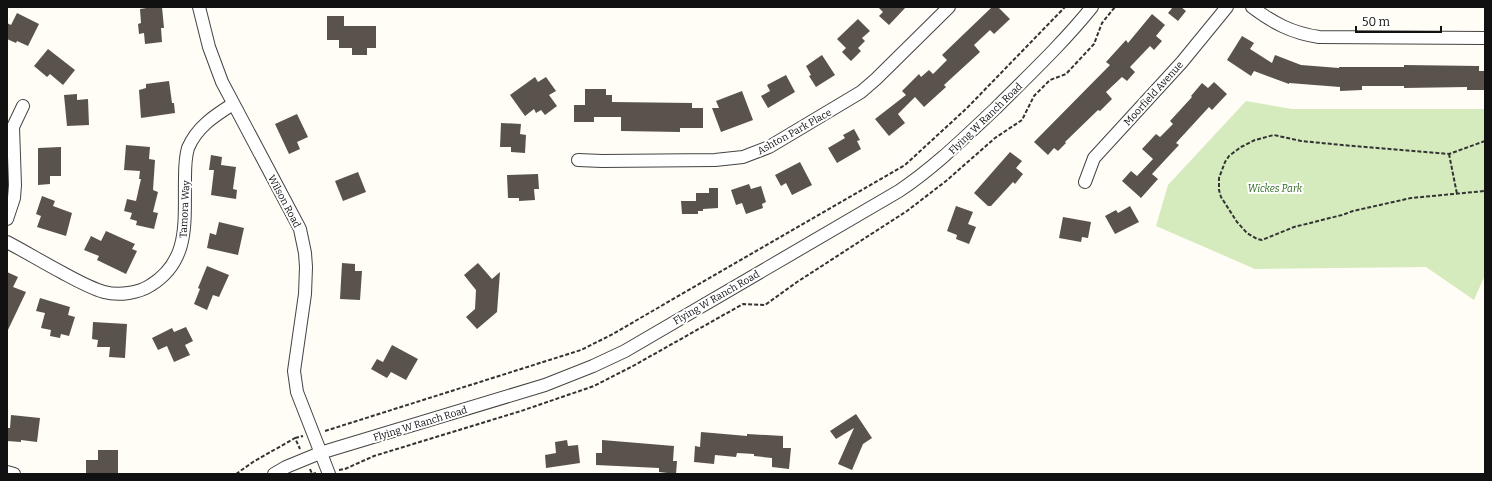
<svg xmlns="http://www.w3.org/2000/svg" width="1492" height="481" font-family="Bitter,serif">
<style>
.green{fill:#d5ebbd}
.building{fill:#5a524d}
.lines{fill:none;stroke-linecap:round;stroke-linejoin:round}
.minor-casing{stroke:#444;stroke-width:14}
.path{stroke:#333;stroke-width:2;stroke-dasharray:4 2;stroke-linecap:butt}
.minor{stroke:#fff;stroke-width:12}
.labels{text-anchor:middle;stroke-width:4;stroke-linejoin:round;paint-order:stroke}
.street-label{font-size:10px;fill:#111;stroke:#fff}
.park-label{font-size:10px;font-style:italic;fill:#2f6b1f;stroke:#fff}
</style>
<rect width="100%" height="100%" fill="#fffdf5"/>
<path class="green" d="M 1246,101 L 1292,109 L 1485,109 L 1485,275 L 1474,300 L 1426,267 L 1255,269 L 1156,226 L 1168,185 Z"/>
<path class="building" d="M 153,7 L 162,7 L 164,28 L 161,28 L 162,42 L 145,44 L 144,33 L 139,34 L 138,24 L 141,23 L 140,9 Z
M 878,7 L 906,7 L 889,25 L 879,16 L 883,12 Z
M 992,7 L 998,7 L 1010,19 L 994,34 L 990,30 L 974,45 L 980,52 L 944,85 L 946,87 L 924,107 L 915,97 L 898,114 L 905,123 L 889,136 L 875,119 L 906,95 L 902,91 L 919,74 L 921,77 L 929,70 L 933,74 L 947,60 L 942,55 Z
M 1173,7 L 1181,7 L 1186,11 L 1178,21 L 1168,13 Z
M 17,13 L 39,24 L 28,46 L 17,41 L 16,43 L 7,39 L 7,23 L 11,25 Z
M 1152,14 L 1165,25 L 1156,36 L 1162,41 L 1154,50 L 1150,46 L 1130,67 L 1135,72 L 1127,81 L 1122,77 L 1106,92 L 1112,99 L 1100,111 L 1098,110 L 1065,142 L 1066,143 L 1058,151 L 1054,148 L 1048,155 L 1034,142 L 1110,65 L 1106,62 L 1126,40 L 1128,43 Z
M 327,16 L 344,16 L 344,26 L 376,26 L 376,48 L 367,48 L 367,55 L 352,55 L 352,48 L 339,48 L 339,40 L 327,40 Z
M 858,19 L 870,31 L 862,38 L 865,41 L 858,48 L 861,51 L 851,61 L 842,52 L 846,48 L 837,39 Z
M 1242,36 L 1254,43 L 1250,49 L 1272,63 L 1275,55 L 1301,65 L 1339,68 L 1339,67 L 1404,67 L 1404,65 L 1479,66 L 1479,71 L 1485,71 L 1485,90 L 1467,90 L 1467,87 L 1404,88 L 1404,86 L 1362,86 L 1362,90 L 1340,91 L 1340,87 L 1289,83 L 1289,84 L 1254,71 L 1251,76 L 1227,60 Z
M 48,49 L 75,70 L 63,85 L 50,74 L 47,77 L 34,66 Z
M 822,55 L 835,75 L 816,87 L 809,76 L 811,75 L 806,66 Z
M 786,75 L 795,92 L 768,108 L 761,96 L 770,91 L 767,85 Z
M 535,77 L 538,82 L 546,77 L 556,91 L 549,95 L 557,106 L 545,115 L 541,110 L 536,113 L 534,109 L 525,116 L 510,95 Z
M 169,81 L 172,103 L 174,103 L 175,113 L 141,118 L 139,90 L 146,88 L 146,84 Z
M 1214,82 L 1227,94 L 1212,110 L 1209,107 L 1176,143 L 1179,145 L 1152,174 L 1158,179 L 1141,198 L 1122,181 L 1131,171 L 1137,176 L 1153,159 L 1142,149 L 1156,134 L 1160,137 L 1173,124 L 1170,121 L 1192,97 L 1191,96 L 1202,83 L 1208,88 Z
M 585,89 L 606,89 L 606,95 L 612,95 L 612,102 L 692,103 L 692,108 L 703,108 L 703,128 L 680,128 L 680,132 L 621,131 L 621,117 L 594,117 L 594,122 L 574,122 L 574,105 L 585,105 Z
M 742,91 L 753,120 L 721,132 L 712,108 L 719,108 L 716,101 Z
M 77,94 L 77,100 L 88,99 L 89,125 L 67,126 L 64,95 Z
M 297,114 L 308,137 L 297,142 L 300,149 L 289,154 L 275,124 Z
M 501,123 L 521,124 L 520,134 L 526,135 L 525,153 L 511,152 L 511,147 L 500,147 Z
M 854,129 L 860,140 L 857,141 L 861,149 L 837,163 L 828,148 L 845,138 L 843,135 Z
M 126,145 L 150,147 L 149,159 L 155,160 L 153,190 L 158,192 L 153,212 L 158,213 L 154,229 L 136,225 L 137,221 L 130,219 L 132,213 L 124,211 L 127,199 L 136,201 L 141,179 L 139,179 L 140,171 L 124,170 Z
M 61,147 L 61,176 L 50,176 L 50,184 L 38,185 L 38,148 Z
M 1010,152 L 1022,161 L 1016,168 L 1023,174 L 1015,184 L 1013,182 L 991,206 L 988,206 L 974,193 Z
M 211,155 L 222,157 L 221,165 L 236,167 L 233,189 L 237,190 L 236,199 L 211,195 L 214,170 L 209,170 Z
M 800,162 L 812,185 L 792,195 L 786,183 L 781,186 L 775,175 Z
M 358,172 L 366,192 L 343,201 L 335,181 Z
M 538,174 L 539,189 L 534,189 L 535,200 L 519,201 L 519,198 L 508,198 L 507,175 Z
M 749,184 L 751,189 L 761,186 L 766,202 L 762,204 L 763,208 L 746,214 L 742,203 L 736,205 L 731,190 Z
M 709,188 L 718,188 L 718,208 L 703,209 L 703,211 L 698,211 L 698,214 L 682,214 L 681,201 L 696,201 L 696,193 L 709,193 Z
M 42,196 L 55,201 L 53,206 L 72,213 L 66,236 L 37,227 L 41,216 L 36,214 Z
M 956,206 L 973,212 L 968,224 L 976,227 L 969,244 L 956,239 L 957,235 L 947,231 Z
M 1130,206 L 1139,222 L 1115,234 L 1105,216 L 1116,210 L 1118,213 Z
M 1063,217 L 1091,222 L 1088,238 L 1082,237 L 1081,242 L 1059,238 Z
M 219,222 L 244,228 L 238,255 L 207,248 L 210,233 L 216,235 Z
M 106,231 L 135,244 L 132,249 L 137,251 L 126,274 L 97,260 L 99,256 L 84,250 L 91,236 L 101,241 Z
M 342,263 L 355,264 L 355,271 L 362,271 L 360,300 L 340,299 Z
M 478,263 L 492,279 L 500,272 L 497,312 L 477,329 L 466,317 L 475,309 L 476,290 L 464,275 Z
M 207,266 L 229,275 L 219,297 L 213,295 L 207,310 L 194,304 L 200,289 L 198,288 Z
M 7,272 L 18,277 L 13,287 L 26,292 L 7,332 Z
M 40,298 L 70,307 L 68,315 L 75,317 L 69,336 L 61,334 L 60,338 L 50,336 L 51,330 L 41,328 L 45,313 L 36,311 Z
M 93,322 L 127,324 L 125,358 L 109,357 L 110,347 L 97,347 L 98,340 L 92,339 Z
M 186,327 L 193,341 L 185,345 L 190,355 L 174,362 L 167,346 L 158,350 L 152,338 L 172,328 L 174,332 Z
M 392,345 L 418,359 L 406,380 L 391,372 L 387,378 L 371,369 L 377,359 L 383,362 Z
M 856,414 L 872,438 L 863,444 L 852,470 L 838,464 L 854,428 L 836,439 L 830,431 Z
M 11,415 L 40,418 L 37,442 L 21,440 L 21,442 L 7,441 L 7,428 L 10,428 Z
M 701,432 L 747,436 L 747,434 L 783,436 L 783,448 L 791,448 L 789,469 L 772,467 L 772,458 L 754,456 L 754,454 L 737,453 L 736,457 L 715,455 L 714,464 L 694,462 L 695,446 L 700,447 Z
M 567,440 L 568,446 L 578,445 L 580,463 L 546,468 L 545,455 L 556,453 L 555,442 Z
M 602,440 L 674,446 L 673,461 L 677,461 L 676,474 L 659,472 L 659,468 L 596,465 L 596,453 L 602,453 Z
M 98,450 L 118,450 L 118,474 L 86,474 L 86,460 L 98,460 Z"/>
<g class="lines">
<g class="minor-casing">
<path id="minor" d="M 199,7 L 209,47 L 222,82 L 300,229 L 305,253 L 306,267 L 305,294 L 294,371 L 297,392 L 329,474
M 1252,7 C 1273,23 1292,33 1319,37 L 1485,38
M 578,160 L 602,161 L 715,160 L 743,157 L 769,147 L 861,92 L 876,79 L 949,7
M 1085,182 L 1094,158 L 1182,62 L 1227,7
M 7,219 L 14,198 L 15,185 L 13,127 L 23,106
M 7,242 C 26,252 44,263 63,273 C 76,280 90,288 104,292 C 119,296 139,293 151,285 C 191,260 184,220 185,178 C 185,168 185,158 188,148 C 197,127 214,116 233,104
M 7,472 L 14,474
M 274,474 L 286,467 L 320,453 L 545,385 L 593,366 L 625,351 L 899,191 C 935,167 965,137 996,108 C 1029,75 1063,43 1092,7"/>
</g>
<path class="path" d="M 1485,141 L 1449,154 L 1342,145 L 1301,141 L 1274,135 L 1255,140 L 1241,147 L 1229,156 L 1225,162 L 1219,178 L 1219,190 L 1221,197 L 1237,222 L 1247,233 L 1257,239 L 1262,240 L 1294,227 L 1342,215 L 1353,211 L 1411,198 L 1485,191
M 1449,154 L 1457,194
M 325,431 L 581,350 L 611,335 L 905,165 L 967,108 L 1065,7
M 295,438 L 303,436
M 310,469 L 312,474 L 316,473
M 339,470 L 345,469 L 374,456 L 521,411 L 594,386 L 633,366 L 743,304 L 765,305 L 797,282 L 907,211 L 946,181 L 995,138 L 1022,120 L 1034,96 L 1050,80 L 1066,74 L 1094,44 L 1102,23 L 1115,7
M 236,474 L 253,462 L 295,438 L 300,449"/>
<use href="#minor" class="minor"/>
</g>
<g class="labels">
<g class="street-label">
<text transform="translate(1153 93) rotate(-48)" y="4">Moorfield Avenue</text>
<text transform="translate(985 118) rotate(-44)" y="4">Flying W Ranch Road</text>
<text transform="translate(794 131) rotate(-29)" y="4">Ashton Park Place</text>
<text transform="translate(285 201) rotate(62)" y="4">Wilson Road</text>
<text transform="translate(184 209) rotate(-87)" y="4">Tamora Way</text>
<text transform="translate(716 297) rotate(-30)" y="4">Flying W Ranch Road</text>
<text transform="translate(420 423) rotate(-17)" y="4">Flying W Ranch Road</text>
</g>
<g class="park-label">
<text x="1275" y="192">Wickes Park</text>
</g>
</g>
<rect width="1492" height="481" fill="none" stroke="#111111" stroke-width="16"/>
<path d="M1356 26v6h85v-6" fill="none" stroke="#111111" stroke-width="2"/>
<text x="1362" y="26" font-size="12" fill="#111111" stroke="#ffffff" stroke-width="3" paint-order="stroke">50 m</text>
</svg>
